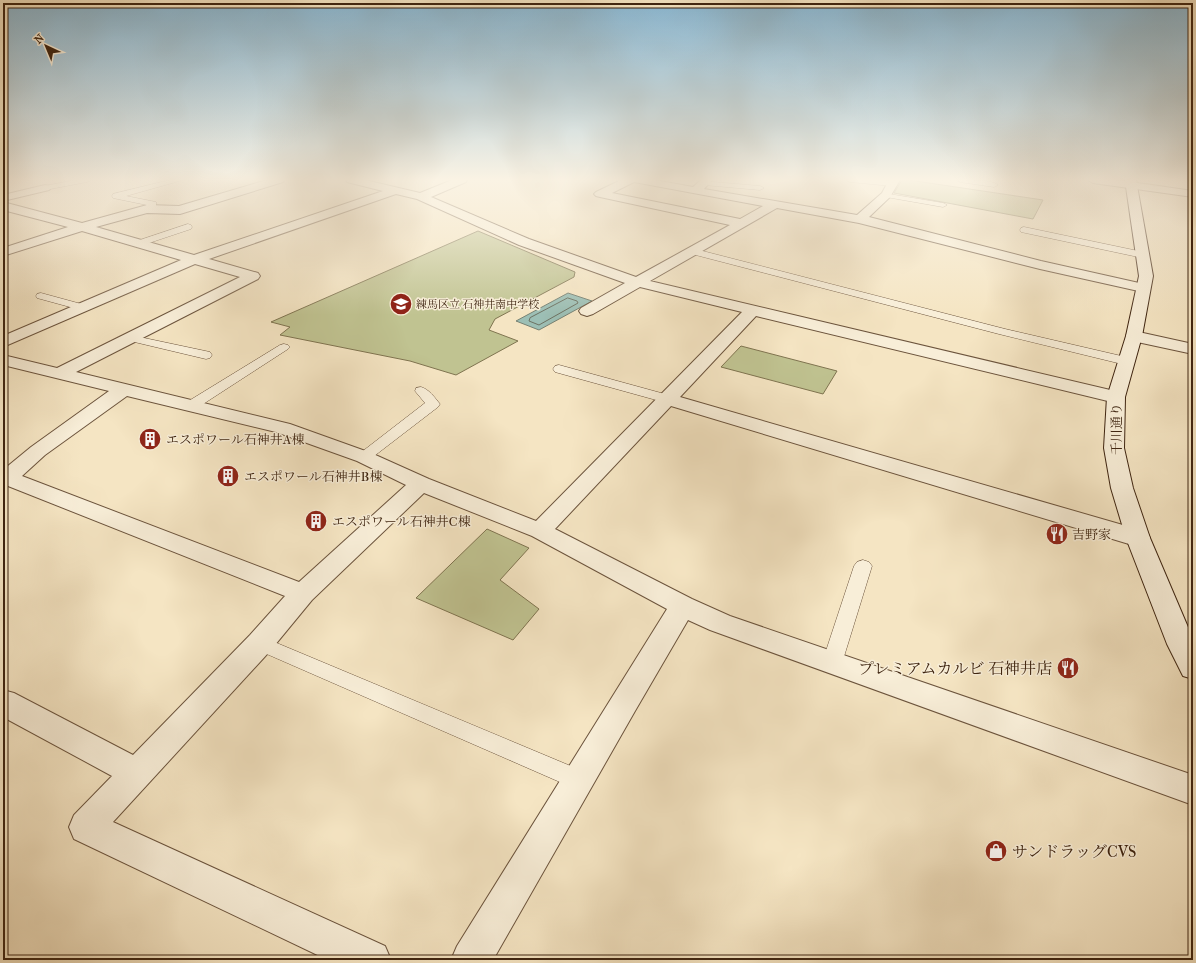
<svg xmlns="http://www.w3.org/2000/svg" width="1196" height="963" font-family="'IM FELL French Canon','Noto Serif JP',serif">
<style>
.green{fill:#c0c391;stroke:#7f7450}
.water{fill:#9cbfb5;stroke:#768173}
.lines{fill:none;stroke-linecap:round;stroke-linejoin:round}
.shore{stroke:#6d7262;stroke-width:1}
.lane-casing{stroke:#6c543d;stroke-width:1}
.street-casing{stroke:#6c543d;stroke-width:2}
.secondary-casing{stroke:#3e2410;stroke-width:2}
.lane{fill:#f8eed8;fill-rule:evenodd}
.street{fill:#f8eed8;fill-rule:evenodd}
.secondary{fill:#f8eed8;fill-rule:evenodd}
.labels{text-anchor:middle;stroke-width:3;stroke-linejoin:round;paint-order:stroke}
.far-poi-label{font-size:11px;fill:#3e2410;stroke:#f8eed8;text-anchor:start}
.street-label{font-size:13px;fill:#3e2410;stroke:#f8eed8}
.poi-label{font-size:13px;fill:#3e2410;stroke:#f8eed8;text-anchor:start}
.near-poi-label{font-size:16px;fill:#3e2410;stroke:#f8eed8;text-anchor:end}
</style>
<rect width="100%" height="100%" fill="#f5e5c3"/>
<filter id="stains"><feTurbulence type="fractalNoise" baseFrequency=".005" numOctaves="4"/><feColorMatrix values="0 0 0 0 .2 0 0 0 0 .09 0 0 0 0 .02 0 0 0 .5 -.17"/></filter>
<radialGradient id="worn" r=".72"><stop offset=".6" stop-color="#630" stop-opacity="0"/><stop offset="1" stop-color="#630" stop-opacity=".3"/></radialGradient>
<path class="green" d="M 902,180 L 909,180 L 1043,200 L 1033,219 L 894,193 Z
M 478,231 L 575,272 L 574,277 L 495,319 L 489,330 L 518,341 L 456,375 L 410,361 L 280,335 L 290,327 L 271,322 Z
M 741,346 L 837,371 L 823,394 L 721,367 Z
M 487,529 L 529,548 L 500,580 L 539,609 L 513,640 L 416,598 Z"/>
<path class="water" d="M 568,293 L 592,301 L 539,330 L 516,321 Z"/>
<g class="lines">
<path class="shore" d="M 568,298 L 577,301 L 578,303 L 539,325 L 529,321 L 530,318 Z"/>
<g class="lane-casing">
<path id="lane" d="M 75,180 L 91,180 L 87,182 L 45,190 L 41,188 L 45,186 Z
M 170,180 L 183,180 L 126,196 L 156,202 L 156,206 L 147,211 L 143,209 L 147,205 L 113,198 L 112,196 L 113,194 Z
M 846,180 C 858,180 887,177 896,184 L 892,186 L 850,182 Z
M 956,180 C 967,180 990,179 998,185 L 994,187 L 960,182 Z
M 701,181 L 760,186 L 764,188 L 760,190 L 704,185 L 700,183 Z
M 883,193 L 943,203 L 947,205 L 943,207 L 886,197 L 883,197 Z
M 188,224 L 191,225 L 192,227 L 191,229 L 140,246 L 135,243 L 137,241 Z
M 1024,227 L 1143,252 L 1148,255 L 1143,258 L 1021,232 L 1020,230 L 1021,228 Z
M 691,248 L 1005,329 L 1130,358 L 1132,361 L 1130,364 L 1126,365 L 999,334 L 688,253 L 686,251 Z
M 41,293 L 85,305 L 86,307 L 81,310 L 37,298 L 36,296 L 37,294 Z
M 130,335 L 210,352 L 212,355 L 210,358 L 206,359 L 126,340 L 124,338 L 126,336 Z
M 284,344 L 288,345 L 290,347 L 288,349 L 197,408 L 187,408 L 185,405 L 187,402 L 280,345 Z
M 559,365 L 672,396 L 673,399 L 672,402 L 667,403 L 555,372 L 553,369 L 555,366 Z
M 421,387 C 429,389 435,398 440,404 L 438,407 L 369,460 L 364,461 L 359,460 L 357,457 L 359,454 L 425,403 L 415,391 L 416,388 Z
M 863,560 L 869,562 L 872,566 L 842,663 L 839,668 L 832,671 L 825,668 L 822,663 L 854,566 L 857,562 Z
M 260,636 L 585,772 L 588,779 L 585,786 L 577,789 L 569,786 L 253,648 L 250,643 L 253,638 Z"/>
</g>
<g class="street-casing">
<path id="street" d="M 267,180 L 284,180 L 283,182 L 180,214 L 147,213 L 96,227 L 194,255 L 383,191 L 347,182 L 346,180 L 365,180 L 420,193 L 452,180 L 467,180 L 466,182 L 431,197 L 529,239 L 636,277 L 730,225 L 600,197 L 596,196 L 594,194 L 596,192 L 621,180 L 655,180 L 693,187 L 701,180 L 712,180 L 704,189 L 857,215 L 882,193 L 889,180 L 900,180 L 890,197 L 869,217 L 1041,261 L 1148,285 L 1150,288 L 1148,291 L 1143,292 L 1040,269 L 859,223 L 777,208 L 650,281 L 1123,393 L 1125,397 L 1123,401 L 1116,403 L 756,316 L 680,397 L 1147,532 L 1150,538 L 1147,544 L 1138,546 L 1129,544 L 671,406 L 555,529 L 692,599 L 730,616 L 1193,775 L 1193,805 L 710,630 L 688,620 L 635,711 L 493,960 L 451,960 L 457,946 L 667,609 L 532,536 L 424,493 L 312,600 L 270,651 L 113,822 L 385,946 L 391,960 L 328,960 L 74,839 L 69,827 L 74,815 L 112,776 L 3,717 L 3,690 L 14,693 L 133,755 L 250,635 L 285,596 L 8,486 L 3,488 L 3,470 L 31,447 L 109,391 L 3,365 L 3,355 L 57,368 L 240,277 L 195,264 L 3,347 L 3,336 L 181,260 L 82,231 L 3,256 L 3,248 L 68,227 L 3,210 L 3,202 L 82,223 L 147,205 L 179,206 ZM 634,182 L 763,206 L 740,219 L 612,193 ZM 396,194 L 417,199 L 519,245 L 625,283 L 581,308 L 579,311 L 581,314 L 587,316 L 593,314 L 640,287 L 742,312 L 536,521 L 429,479 L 371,453 L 290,424 L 76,372 L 258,279 L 260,276 L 258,273 L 209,259 ZM 127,396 L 276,432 L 357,461 L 406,485 L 299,582 L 22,476 L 45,455 Z
M 1088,180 L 1117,180 L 1193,191 L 1193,197 L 1093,183 Z
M 45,185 L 49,186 L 51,188 L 49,190 L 3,201 L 3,195 Z
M 1134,331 L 1193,344 L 1193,354 L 1128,340 L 1126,336 L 1128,332 Z"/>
</g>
<g class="secondary-casing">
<path id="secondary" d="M 1125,180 L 1136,180 L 1153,276 L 1142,336 L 1125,397 L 1124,448 L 1133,488 L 1150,538 L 1193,639 L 1193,679 L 1183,676 L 1167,644 L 1126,538 L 1111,488 L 1104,448 L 1107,397 L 1126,336 L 1139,276 Z"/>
</g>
<use href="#lane" class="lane"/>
<use href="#street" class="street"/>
<use href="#secondary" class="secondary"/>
</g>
<linearGradient id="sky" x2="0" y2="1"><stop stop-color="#89b8d4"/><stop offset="0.57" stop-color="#faf3e4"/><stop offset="1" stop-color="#faf3e4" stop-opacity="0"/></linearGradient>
<rect width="1196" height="315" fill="url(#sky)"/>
<defs>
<g id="school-disc" transform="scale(1.15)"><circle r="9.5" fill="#8f2418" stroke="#f8eed8"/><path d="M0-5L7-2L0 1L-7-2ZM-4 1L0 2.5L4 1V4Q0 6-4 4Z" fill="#fff"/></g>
<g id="building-disc" transform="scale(1.15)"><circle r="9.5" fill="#8f2418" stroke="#f8eed8"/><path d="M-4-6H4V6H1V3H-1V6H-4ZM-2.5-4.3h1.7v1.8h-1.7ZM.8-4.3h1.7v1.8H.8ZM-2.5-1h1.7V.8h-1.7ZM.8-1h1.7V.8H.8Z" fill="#fff"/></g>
<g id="restaurant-disc" transform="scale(1.15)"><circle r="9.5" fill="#8f2418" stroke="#f8eed8"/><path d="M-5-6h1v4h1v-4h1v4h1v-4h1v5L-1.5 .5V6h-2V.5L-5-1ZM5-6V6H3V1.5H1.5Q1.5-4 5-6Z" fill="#fff"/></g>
<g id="shop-disc" transform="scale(1.15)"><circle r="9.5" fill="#8f2418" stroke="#f8eed8"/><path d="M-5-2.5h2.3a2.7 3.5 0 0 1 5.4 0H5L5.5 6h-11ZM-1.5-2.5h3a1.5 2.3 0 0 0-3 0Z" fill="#fff"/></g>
</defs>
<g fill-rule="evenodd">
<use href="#school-disc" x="401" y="304"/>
<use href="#building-disc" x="150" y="439"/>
<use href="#building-disc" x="228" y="476"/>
<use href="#building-disc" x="316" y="521"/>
<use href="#restaurant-disc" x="1057" y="534"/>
<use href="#restaurant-disc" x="1068" y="668"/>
<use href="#shop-disc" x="996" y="851"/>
</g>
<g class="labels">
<g class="far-poi-label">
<text x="416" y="308">練馬区立 石神井南中学校</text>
</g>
<g class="street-label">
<text transform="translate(1116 429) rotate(-90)" y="5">千川通り</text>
</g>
<g class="poi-label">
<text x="166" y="444">エスポワール石神井A棟</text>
<text x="244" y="481">エスポワール石神井B棟</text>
<text x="332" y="526">エスポワール石神井C棟</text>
<text x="1072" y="539">吉野家</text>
</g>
<g class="near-poi-label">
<text x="1052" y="674">プレミアムカルビ 石神井店</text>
<text x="1012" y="857" text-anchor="start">サンドラッグCVS</text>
</g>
</g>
<rect width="1196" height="963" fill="none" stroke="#f5e5c3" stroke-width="16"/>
<rect x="4" y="4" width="1188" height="955" fill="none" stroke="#3e2410" stroke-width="2"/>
<rect x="8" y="8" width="1180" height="947" fill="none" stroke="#3e2410"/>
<g transform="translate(46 46) rotate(316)" stroke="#f8eed8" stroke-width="3" paint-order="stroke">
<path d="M0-3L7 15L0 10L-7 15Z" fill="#3e2410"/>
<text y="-6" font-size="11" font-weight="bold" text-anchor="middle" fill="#3e2410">N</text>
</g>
<rect width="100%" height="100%" filter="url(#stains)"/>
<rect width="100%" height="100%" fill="url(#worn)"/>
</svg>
